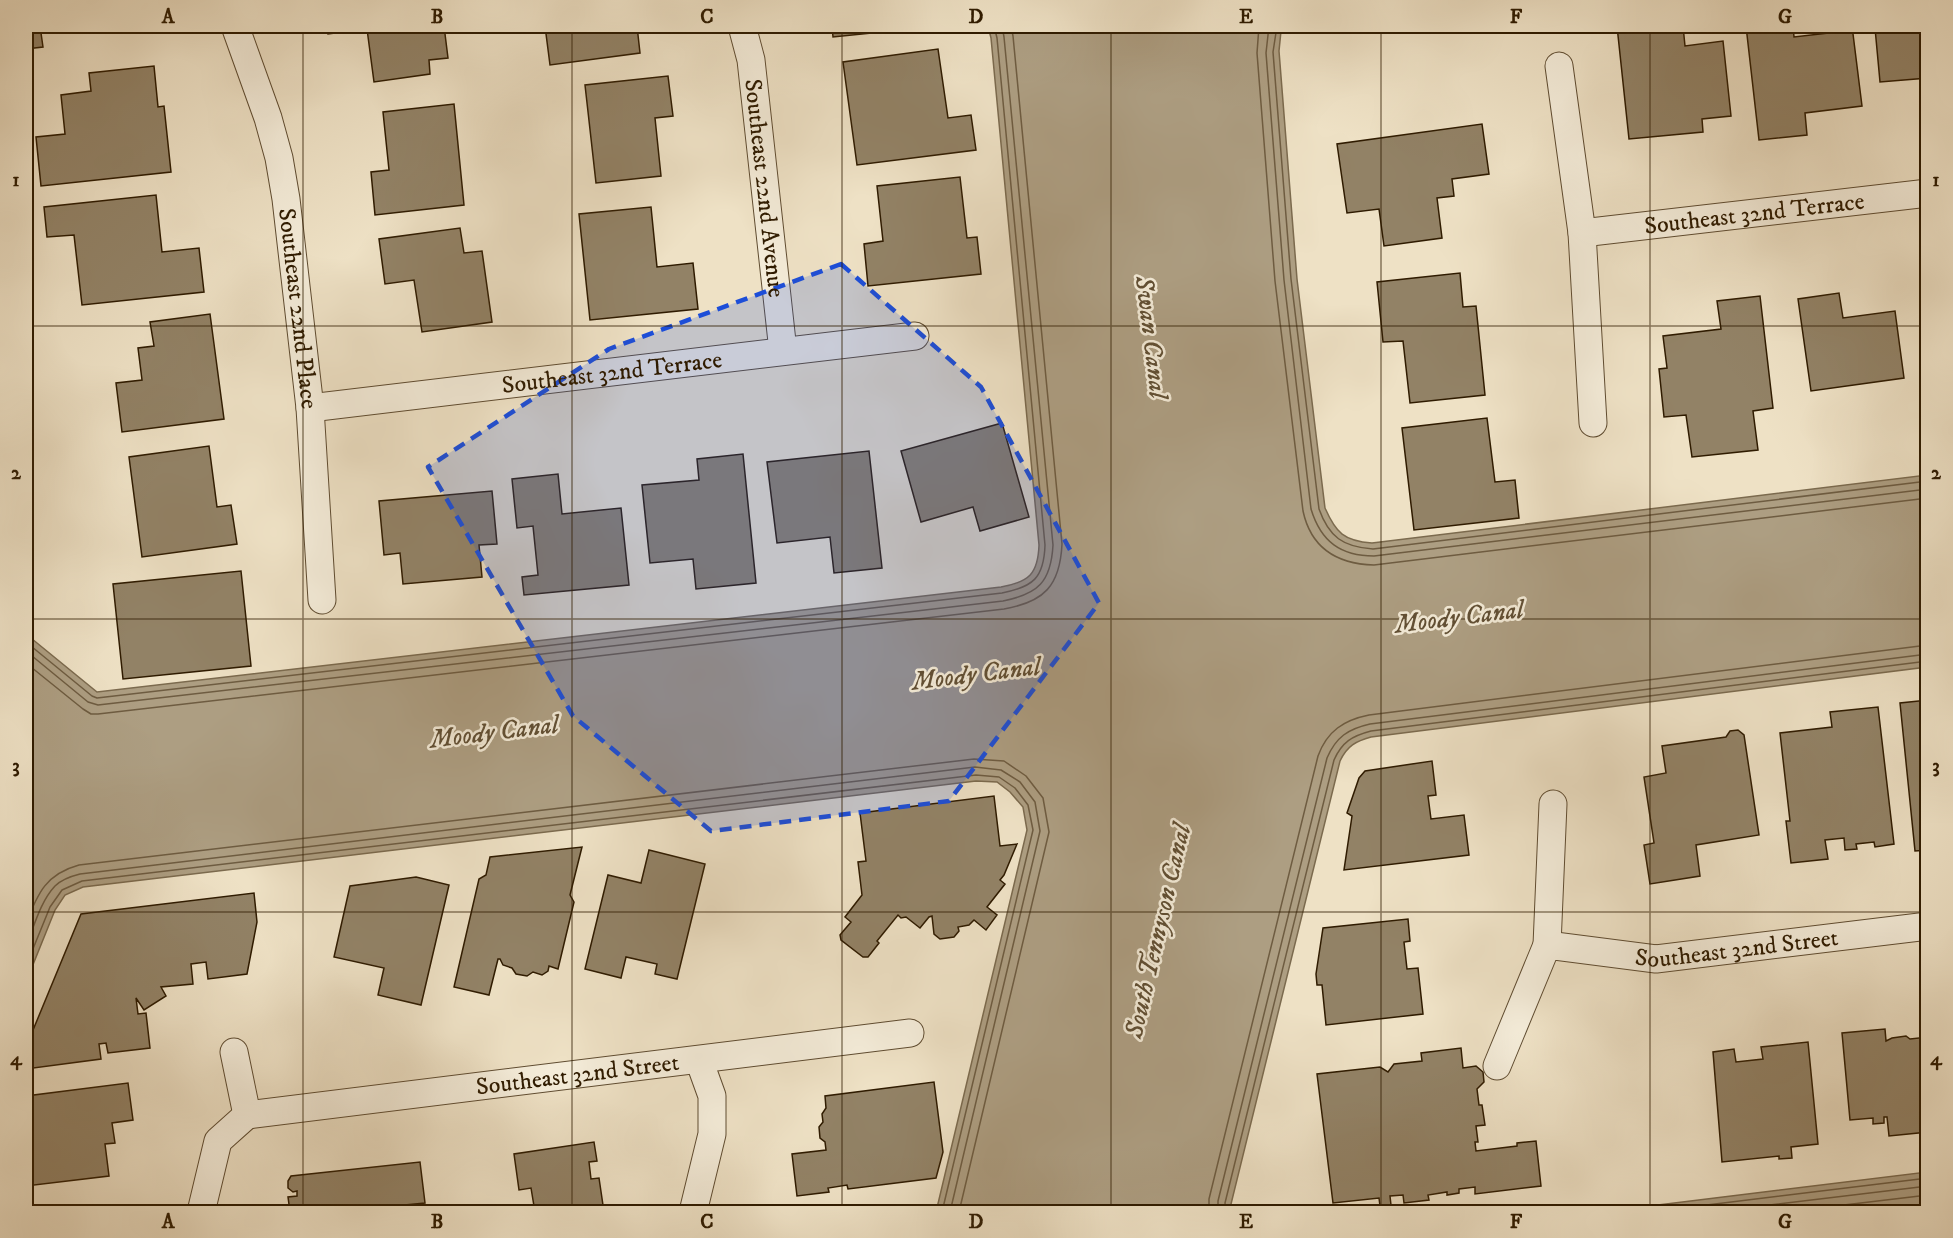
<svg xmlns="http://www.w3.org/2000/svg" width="1953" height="1238" font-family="'IM FELL DW Pica',serif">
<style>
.water{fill:#ad9e82;stroke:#7b6a4e;stroke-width:1.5}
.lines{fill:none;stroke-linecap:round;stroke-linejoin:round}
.shore{stroke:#6e5c41;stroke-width:1.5}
.building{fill:#928266;stroke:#2f1b00;stroke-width:1.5}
.street-casing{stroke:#5f4c31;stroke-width:29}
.street{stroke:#f4ecd9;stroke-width:27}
.marked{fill:#1d4ed8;fill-opacity:0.2;stroke:#1d4ed8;stroke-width:4.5;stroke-dasharray:12 8;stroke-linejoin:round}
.grid{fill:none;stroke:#2f1b00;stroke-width:1.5;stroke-opacity:0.55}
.labels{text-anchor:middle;stroke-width:5;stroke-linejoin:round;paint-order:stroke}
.street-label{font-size:24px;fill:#2f1b00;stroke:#f4ecd9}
.water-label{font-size:26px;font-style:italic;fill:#614f34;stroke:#f4ecd9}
.neatline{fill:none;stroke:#2f1b00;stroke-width:2}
.grid-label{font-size:20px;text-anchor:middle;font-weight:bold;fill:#2f1b00}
</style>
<rect width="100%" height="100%" fill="#eee1c5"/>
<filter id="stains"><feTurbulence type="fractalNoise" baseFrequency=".00333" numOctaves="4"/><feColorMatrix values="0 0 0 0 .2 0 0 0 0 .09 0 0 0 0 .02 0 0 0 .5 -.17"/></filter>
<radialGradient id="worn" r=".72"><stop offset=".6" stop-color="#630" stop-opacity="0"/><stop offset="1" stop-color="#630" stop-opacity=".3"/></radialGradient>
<path class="water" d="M 988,26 L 1284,26 L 1281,31 L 1279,51 L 1297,279 L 1325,508 C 1336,533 1344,541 1372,543 L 1927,475 L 1927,667 L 1371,737 C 1356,741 1347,746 1340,761 L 1231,1204 L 1232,1212 L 936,1212 L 1027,830 L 1023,807 L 1010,792 L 997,782 L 976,781 L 83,887 L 65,895 L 55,910 L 26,982 L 26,634 L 97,692 L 1001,587 C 1029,582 1038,574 1039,545 L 991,38 Z
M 1927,1172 L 1927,1212 L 1601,1212 Z"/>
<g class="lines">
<path class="shore" d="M 1259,26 L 1257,53 L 1275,281 L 1303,511 C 1311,548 1337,564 1374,565 L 1928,498
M 1269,26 L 1266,53 L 1284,280 L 1311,509 C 1321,542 1341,556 1374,556 L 1928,489
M 1277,26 L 1273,52 L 1291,279 L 1319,509 C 1329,537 1343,547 1373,549 L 1928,481
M 26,642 L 92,696 L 97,698 L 1002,593 C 1033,587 1044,578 1045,545 L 997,38 L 994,26
M 26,651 L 88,702 L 98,705 L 1003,601 C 1038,594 1051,582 1053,545 L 1004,37 L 1002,26
M 26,663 L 83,709 L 91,714 L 98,714 L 1004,609 C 1044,602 1060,586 1062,544 L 1013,36 L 1011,26
M 26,923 C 38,893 46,874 79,865 L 974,759 L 1004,761 L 1026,776 L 1043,798 L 1049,832 L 959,1212
M 26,946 C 34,927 40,902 55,886 C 61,880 72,876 80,874 L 975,767 L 1001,770 L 1020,782 L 1035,802 L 1040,831 L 950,1212
M 26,966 L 50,907 L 62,890 L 82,881 L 976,775 L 999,777 L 1015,788 L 1028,805 L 1033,830 L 942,1212
M 1209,1212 L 1209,1199 L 1318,756 C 1327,731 1344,720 1369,715 L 1928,645
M 1218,1212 L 1218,1201 L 1327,758 C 1336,737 1348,729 1370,724 L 1928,654
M 1226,1212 L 1225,1203 L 1334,760 C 1342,742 1352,736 1371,731 L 1928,661
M 1650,1212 L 1928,1178
M 1711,1212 L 1928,1186
M 1785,1212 L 1928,1195"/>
</g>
<path class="building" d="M 26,26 L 40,26 L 43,47 L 26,49 Z
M 327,26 L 444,26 L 448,58 L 429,60 L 430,74 L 374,82 L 367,29 L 328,34 Z
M 545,26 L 637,26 L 640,53 L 550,65 Z
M 832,26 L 941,26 L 833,37 Z
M 1617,26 L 1683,26 L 1685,46 L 1723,41 L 1731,116 L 1702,119 L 1703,132 L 1629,139 Z
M 1746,26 L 1793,26 L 1794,37 L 1837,32 L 1837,26 L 1852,26 L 1862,106 L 1805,113 L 1807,135 L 1759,140 Z
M 1901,26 L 1928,26 L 1928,78 L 1880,82 L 1875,28 Z
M 938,49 L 948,118 L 971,115 L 976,150 L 857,165 L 843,62 Z
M 154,66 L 158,107 L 164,106 L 171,172 L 41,186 L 36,137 L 65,134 L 61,95 L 91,91 L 89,73 Z
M 668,76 L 673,116 L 655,118 L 661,176 L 596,183 L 585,85 Z
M 454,104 L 464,205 L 375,215 L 371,172 L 389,170 L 383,112 Z
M 1482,124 L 1489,174 L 1452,179 L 1454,196 L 1437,198 L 1442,238 L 1384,246 L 1379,209 L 1347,213 L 1337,144 Z
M 960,177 L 967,238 L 977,237 L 981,274 L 868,286 L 864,244 L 883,241 L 877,186 Z
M 156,195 L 162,252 L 199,248 L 204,292 L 82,305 L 74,235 L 47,237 L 44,207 Z
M 651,207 L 657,267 L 693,263 L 698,309 L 590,320 L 579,214 Z
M 460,228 L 464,253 L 482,251 L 492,322 L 422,332 L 414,280 L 385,284 L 379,239 Z
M 1460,273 L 1463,307 L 1476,306 L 1485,395 L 1410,403 L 1403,341 L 1383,342 L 1377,282 Z
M 1839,293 L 1843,318 L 1895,311 L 1904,378 L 1811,391 L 1798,299 Z
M 1760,296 L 1773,408 L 1753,411 L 1758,450 L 1692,457 L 1686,415 L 1664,417 L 1659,369 L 1667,368 L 1663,336 L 1721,329 L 1717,301 Z
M 210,314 L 224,419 L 122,432 L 116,383 L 142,380 L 138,348 L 154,346 L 150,322 Z
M 1487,418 L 1495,482 L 1515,480 L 1519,518 L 1414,530 L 1402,428 Z
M 1002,423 L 1029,517 L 980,531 L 973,507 L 921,522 L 901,451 Z
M 209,446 L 217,507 L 231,505 L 237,544 L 142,557 L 129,457 Z
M 869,451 L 882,568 L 834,573 L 830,537 L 777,543 L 767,462 Z
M 743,454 L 756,583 L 696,589 L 693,559 L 650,563 L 642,485 L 699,480 L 697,459 Z
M 558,474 L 562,514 L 621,508 L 629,585 L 524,595 L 522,577 L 538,575 L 533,526 L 517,528 L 512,479 Z
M 492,491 L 497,544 L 479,545 L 482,577 L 403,584 L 400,553 L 384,555 L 379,501 Z
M 241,571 L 251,666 L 123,679 L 113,584 Z
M 1928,700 L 1928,850 L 1915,851 L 1900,703 Z
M 1878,707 L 1894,844 L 1875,847 L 1874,842 L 1856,844 L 1857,849 L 1845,850 L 1844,838 L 1825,840 L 1828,859 L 1791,863 L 1786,821 L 1790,821 L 1780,733 L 1832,727 L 1830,712 Z
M 1738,730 L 1744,735 L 1759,835 L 1696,845 L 1700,876 L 1650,884 L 1644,845 L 1654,843 L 1644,777 L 1666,773 L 1662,746 L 1726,737 L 1730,731 Z
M 1432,761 L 1436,795 L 1428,796 L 1431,819 L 1464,815 L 1469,855 L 1344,870 L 1352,816 L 1347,813 L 1359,778 L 1365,771 Z
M 994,796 L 1000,846 L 1017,844 L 1004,875 L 1000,880 L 1005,884 L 987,907 L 997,915 L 986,930 L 974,920 L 969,925 L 958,927 L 959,931 L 954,937 L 940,939 L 934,934 L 932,916 L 929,917 L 920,928 L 906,917 L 901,918 L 898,915 L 877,941 L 879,943 L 868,957 L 863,957 L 841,940 L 840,935 L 851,922 L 845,917 L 862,895 L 858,862 L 866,861 L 860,813 Z
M 582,847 L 570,895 L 574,902 L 558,969 L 549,966 L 548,971 L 542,975 L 533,972 L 527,976 L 516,974 L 512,968 L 503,965 L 500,959 L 498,959 L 489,995 L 454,987 L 479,879 L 486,875 L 490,857 Z
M 649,850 L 705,864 L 677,979 L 655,974 L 657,964 L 626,957 L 621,978 L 585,969 L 608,875 L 641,883 Z
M 416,877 L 449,885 L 421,1005 L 378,995 L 384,968 L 334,957 L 350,886 Z
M 254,893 L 257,922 L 247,974 L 208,979 L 206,962 L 191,964 L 193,984 L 161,987 L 166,996 L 144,1010 L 136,998 L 138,1014 L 146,1013 L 150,1048 L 108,1053 L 106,1043 L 99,1044 L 101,1059 L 26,1069 L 26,1047 L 81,914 Z
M 1408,919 L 1410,941 L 1404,942 L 1407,969 L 1418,968 L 1423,1014 L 1326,1025 L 1322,985 L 1317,985 L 1316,974 L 1323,928 Z
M 1885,1029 L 1886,1041 L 1892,1038 L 1906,1036 L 1910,1039 L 1928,1037 L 1928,1132 L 1889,1136 L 1887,1117 L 1884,1117 L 1884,1123 L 1873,1124 L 1873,1118 L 1850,1120 L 1842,1033 Z
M 1808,1042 L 1818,1144 L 1791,1147 L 1792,1158 L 1779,1159 L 1779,1156 L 1722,1162 L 1713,1052 L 1734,1049 L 1736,1062 L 1763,1059 L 1761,1047 Z
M 1461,1048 L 1463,1068 L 1476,1066 L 1483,1072 L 1484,1082 L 1477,1089 L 1479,1105 L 1482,1105 L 1485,1125 L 1476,1126 L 1478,1142 L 1475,1142 L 1476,1151 L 1517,1146 L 1517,1143 L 1536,1141 L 1541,1186 L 1475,1194 L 1475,1187 L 1459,1189 L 1459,1193 L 1447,1195 L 1447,1192 L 1428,1195 L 1429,1200 L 1404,1203 L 1403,1195 L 1390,1196 L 1391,1205 L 1380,1206 L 1379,1198 L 1333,1203 L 1317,1074 L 1380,1067 L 1388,1072 L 1394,1064 L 1422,1061 L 1421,1053 Z
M 934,1082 L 943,1152 L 936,1178 L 848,1189 L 847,1185 L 828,1188 L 829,1192 L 797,1196 L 792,1154 L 826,1150 L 825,1142 L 820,1138 L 819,1127 L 823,1122 L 822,1114 L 826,1108 L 825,1096 Z
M 128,1083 L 133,1120 L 112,1123 L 115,1143 L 105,1144 L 109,1176 L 26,1186 L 26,1096 Z
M 594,1142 L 597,1161 L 589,1162 L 591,1179 L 599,1178 L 604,1212 L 535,1212 L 531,1188 L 519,1190 L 514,1154 Z
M 420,1162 L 425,1203 L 395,1206 L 396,1212 L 290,1212 L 288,1197 L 297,1196 L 297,1191 L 293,1192 L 288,1188 L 288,1181 L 291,1176 Z"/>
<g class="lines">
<g class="street-casing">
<g id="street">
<path id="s1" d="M 235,26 L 268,118 L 279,158 L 286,199 L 310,408 L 322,600"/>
<path id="s2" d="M 742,26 L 751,60 L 783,351"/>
<path id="s3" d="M 1559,66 L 1582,233 L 1928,193"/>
<path d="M 1582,233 L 1593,423"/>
<path id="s4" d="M 310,408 L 915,336"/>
<path d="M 1547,945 L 1553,804"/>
<path d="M 234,1052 L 247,1115"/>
<path id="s5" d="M 1497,1066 L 1547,945 L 1656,959 L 1928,926"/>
<path id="s6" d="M 247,1115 L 910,1033"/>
<path d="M 201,1212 L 218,1141 L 247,1115"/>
<path d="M 693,1212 L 712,1134 L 712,1096 L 699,1060"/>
</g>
</g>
<use href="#street" class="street"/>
</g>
<path class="marked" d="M 841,264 L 981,387 L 1099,603 L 949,801 L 711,831 L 573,716 L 428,467 L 609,349 Z"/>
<path class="grid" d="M 303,26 L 303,1212M 572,26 L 572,1212M 842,26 L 842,1212M 1111,26 L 1111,1212M 1381,26 L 1381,1212M 1650,26 L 1650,1212M 26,326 L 1928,326M 26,619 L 1928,619M 26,912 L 1928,912"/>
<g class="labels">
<g class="street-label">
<text dy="8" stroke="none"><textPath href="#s2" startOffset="164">Southeast 22nd Avenue</textPath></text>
<text dy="8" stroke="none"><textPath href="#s3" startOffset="342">Southeast 32nd Terrace</textPath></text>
<text dy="8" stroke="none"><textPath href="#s1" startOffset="291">Southeast 22nd Place</textPath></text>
<text dy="8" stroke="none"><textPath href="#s4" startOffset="304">Southeast 32nd Terrace</textPath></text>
<text dy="8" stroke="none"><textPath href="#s5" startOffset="322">Southeast 32nd Street</textPath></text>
<text dy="8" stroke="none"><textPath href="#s6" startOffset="333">Southeast 32nd Street</textPath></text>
</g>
<g class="water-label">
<text transform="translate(1152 337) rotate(83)" y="9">Swan Canal</text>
<text transform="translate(1459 616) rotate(-7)" y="9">Moody Canal</text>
<text transform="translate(976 673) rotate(-7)" y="9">Moody Canal</text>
<text transform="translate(494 731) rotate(-7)" y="9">Moody Canal</text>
<text transform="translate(1157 931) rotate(-77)" y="9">South Tennyson Canal</text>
</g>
</g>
<rect width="1953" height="1238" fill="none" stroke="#eee1c5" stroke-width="66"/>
<rect x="33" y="33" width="1887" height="1172" class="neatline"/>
<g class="grid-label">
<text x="168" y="23">A</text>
<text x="437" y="23">B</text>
<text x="707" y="23">C</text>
<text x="976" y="23">D</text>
<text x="1246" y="23">E</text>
<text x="1516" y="23">F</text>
<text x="1785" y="23">G</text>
<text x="16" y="186">1</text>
<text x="1936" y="186">1</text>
<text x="16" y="479">2</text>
<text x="1936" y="479">2</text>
<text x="16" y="772">3</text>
<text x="1936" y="772">3</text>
<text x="16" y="1065">4</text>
<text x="1936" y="1065">4</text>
<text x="168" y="1228">A</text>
<text x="437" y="1228">B</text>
<text x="707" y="1228">C</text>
<text x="976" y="1228">D</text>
<text x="1246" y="1228">E</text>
<text x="1516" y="1228">F</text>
<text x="1785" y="1228">G</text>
</g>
<rect width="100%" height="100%" filter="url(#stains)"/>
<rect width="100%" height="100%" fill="url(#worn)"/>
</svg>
